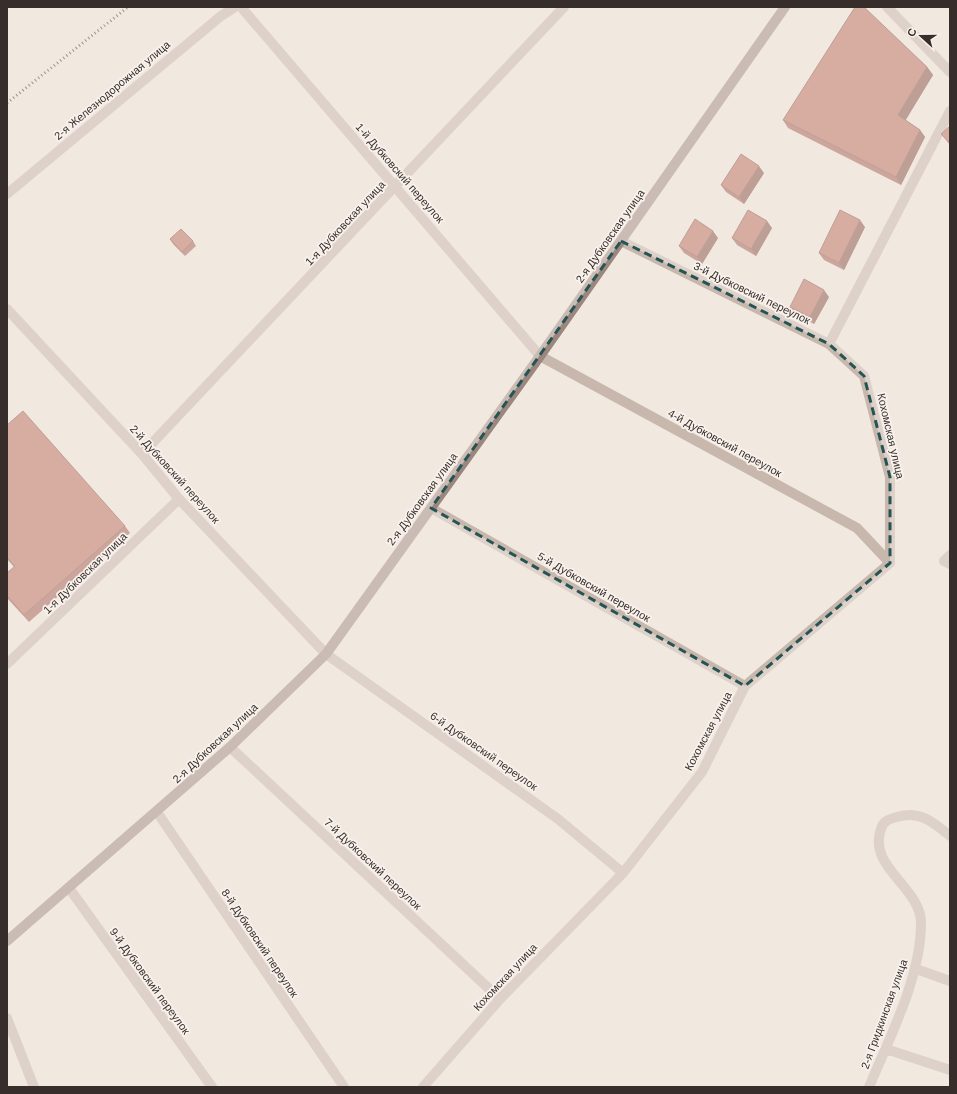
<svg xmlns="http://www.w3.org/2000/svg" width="957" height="1094" font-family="Arial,sans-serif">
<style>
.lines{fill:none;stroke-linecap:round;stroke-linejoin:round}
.minor{stroke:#c8b7ad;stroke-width:10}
.secondary{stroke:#9b877e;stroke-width:10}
.rail{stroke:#372e2b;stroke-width:3;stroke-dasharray:1 3;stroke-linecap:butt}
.wall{fill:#a05849}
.shaded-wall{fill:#82473c}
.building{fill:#ba6655;stroke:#82473c}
.marked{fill:none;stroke:#245454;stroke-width:3;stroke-dasharray:8 5;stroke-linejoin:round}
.labels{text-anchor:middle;stroke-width:3.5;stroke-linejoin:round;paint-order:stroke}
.street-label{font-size:11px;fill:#372e2b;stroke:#f9f2ec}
</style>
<rect width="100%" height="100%" fill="#f1e8e0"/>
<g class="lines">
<path class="minor" d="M 241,7 L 540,356 L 857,528 L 890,563
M 887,7 L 950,72
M 7,194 L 221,16 L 235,7
M 7,309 L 142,454 L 179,499 L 326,654 L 558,819 L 623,873
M 829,344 L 950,111
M 142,454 L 564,7
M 431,508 L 745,686
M 950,555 L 944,561 L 950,564
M 7,664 L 179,499
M 230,747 L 500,999
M 157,812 L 344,1087
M 69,888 L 212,1087
M 916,969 L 950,981
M 7,1018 L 34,1087
M 886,1049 L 950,1070
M 423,1087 L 500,999 L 623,873 L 702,772 L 745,686 L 890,563 L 890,477 L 864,376 L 829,344 L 621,241
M 869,1087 C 890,1037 921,977 921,923 C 921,887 867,867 881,829 C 883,821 889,819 897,817 C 920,810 933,822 950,836"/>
<path class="secondary" d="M 7,941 L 230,747 L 326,654 L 540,356 L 785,7"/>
<path class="rail" d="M 7,103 L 128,7"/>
</g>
<path class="wall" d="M 927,67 L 933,75 L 905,120 L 920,130 L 925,137 L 901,185 L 788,128 L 783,120 Z
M 950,126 L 950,145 L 941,134 Z
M 764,173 L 744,204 L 726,192 L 721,185 Z
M 865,227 L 844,270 L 824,260 L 819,253 Z
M 772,228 L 756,256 L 737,245 L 732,238 Z
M 718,238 L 702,264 L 684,253 L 679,246 Z
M 170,239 L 193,241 L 196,246 L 185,256 L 173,244 Z
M 829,297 L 814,324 L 795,314 L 790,307 Z
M 7,425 L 125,526 L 130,533 L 29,622 L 7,598 L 7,573 L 14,567 L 7,559 Z"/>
<path class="shaded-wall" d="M 927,67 L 933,75 L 904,123 L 898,115 Z
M 920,130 L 925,137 L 901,185 L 896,177 Z
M 759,166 L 764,173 L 744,204 L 739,197 Z
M 860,220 L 865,227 L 844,270 L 839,263 Z
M 767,221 L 772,228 L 756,256 L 751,249 Z
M 713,231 L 718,238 L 702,264 L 697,257 Z
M 824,290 L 829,297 L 814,324 L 810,317 Z"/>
<path class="building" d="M 855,7 L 864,7 L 927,67 L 898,115 L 920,130 L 896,177 L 783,120 Z
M 950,126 L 950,143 L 941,134 Z
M 741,154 L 759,166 L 739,197 L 721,185 Z
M 748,210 L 767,221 L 751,249 L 732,238 Z
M 840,210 L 860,220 L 839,263 L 819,253 Z
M 695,219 L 713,231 L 697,257 L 679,246 Z
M 181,229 L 193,241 L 182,252 L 170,239 Z
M 804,279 L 824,290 L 810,317 L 790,307 Z
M 23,411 L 125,526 L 24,615 L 7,596 L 7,573 L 15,566 L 7,558 L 7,425 Z"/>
<path d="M0 0H957V1094H0ZM 621,241 L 829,344 L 864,376 L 890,477 L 890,563 L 745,686 L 431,508 Z" fill="#f1e8e0" fill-opacity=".55" fill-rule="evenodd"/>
<path class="marked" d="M 621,241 L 829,344 L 864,376 L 890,477 L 890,563 L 745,686 L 431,508 Z"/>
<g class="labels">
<g class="street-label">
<text transform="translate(112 90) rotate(-40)" y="4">2-я Железнодорожная улица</text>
<text transform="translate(400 173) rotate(49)" y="4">1-й Дубковский переулок</text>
<text transform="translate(345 223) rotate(-47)" y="4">1-я Дубковская улица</text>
<text transform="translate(610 236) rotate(-55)" y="4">2-я Дубковская улица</text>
<text transform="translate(752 293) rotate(26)" y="4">3-й Дубковский переулок</text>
<text transform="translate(891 436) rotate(77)" y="4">Кохомская улица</text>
<text transform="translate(725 443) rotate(29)" y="4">4-й Дубковский переулок</text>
<text transform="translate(175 474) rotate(48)" y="4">2-й Дубковский переулок</text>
<text transform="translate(422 499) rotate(-54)" y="4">2-я Дубковская улица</text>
<text transform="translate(85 573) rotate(-44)" y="4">1-я Дубковская улица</text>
<text transform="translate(594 587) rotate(30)" y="4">5-й Дубковский переулок</text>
<text transform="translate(708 731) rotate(-62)" y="4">Кохомская улица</text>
<text transform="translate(215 743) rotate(-43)" y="4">2-я Дубковская улица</text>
<text transform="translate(484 751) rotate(35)" y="4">6-й Дубковский переулок</text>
<text transform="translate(373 864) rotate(43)" y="4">7-й Дубковский переулок</text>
<text transform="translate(260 943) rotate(56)" y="4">8-й Дубковский переулок</text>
<text transform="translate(505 977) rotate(-47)" y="4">Кохомская улица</text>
<text transform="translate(150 981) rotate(54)" y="4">9-й Дубковский переулок</text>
<text transform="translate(884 1014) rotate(-70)" y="4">2-я Гридкинская улица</text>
</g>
</g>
<rect width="957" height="1094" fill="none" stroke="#372e2b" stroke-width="16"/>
<g transform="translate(921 36) rotate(291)" stroke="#f9f2ec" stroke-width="3" paint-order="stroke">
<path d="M0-3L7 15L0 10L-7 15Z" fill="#372e2b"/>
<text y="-6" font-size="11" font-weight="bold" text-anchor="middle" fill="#372e2b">С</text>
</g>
</svg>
